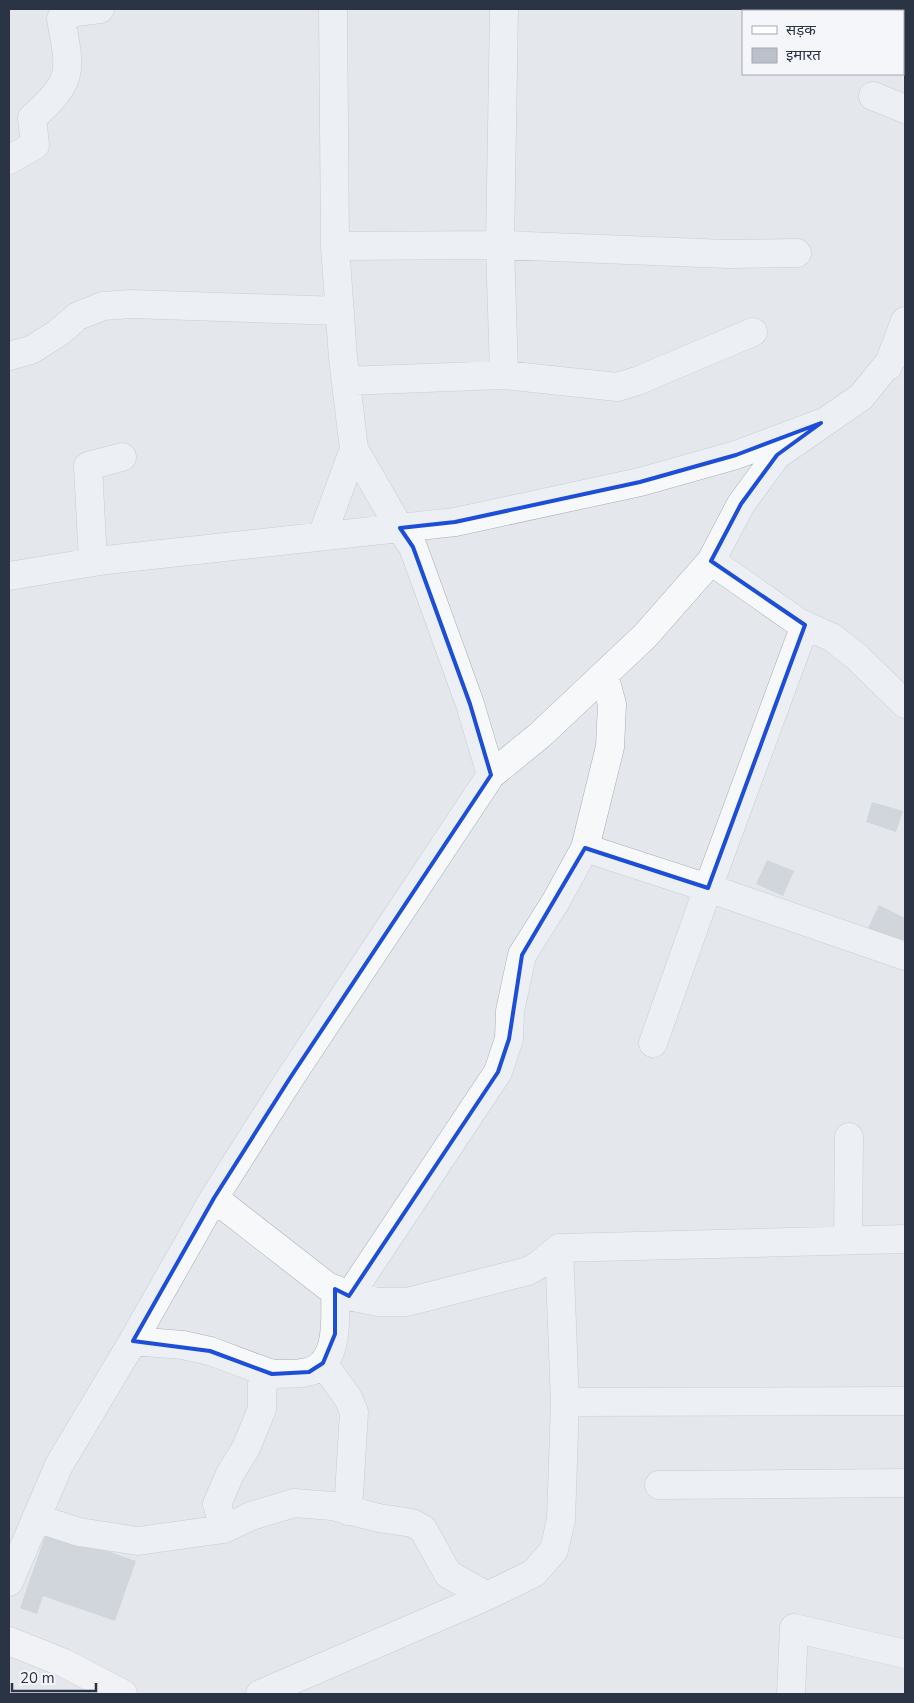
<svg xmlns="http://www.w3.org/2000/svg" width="914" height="1703" font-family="'Nunito Sans','Noto Sans Devanagari',sans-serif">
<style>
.building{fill:#bbc0ca}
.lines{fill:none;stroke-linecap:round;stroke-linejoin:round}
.minor-casing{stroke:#a9aeb7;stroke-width:29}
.secondary-casing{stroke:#a9aeb7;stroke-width:29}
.minor{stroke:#f7f8fa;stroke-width:28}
.secondary{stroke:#fff;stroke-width:28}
.marked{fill:none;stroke:#1d4ed8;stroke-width:4;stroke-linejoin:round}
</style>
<rect width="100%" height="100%" fill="#e4e7ec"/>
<path class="building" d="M 872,802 L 903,811 L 896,832 L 866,822 Z
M 767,860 L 794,871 L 783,896 L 756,884 Z
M 879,905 L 905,918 L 905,948 L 867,930 Z
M 47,1530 L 136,1561 L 115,1621 L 43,1596 L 37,1614 L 20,1608 Z"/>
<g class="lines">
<g class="minor-casing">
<path id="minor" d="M 504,9 L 500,245 L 727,254 L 797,253
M 873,96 L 905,109
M 9,160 L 35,145 L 32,118 C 74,80 71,73 61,19 L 76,12 L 100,9
M 335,246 L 500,245 L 504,375
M 9,356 L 31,350 L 58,333 L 78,316 L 103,306 L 131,304 L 340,311
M 888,366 L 905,321
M 346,381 L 504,375 L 617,387 L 637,381 L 753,332
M 322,536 L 354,449
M 711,561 L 798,622 L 833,638 L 857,657 L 905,704
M 93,562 L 88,466 L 122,457
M 9,576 L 106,560 L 455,522 L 640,482 L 736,455 L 821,423
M 805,625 L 708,888 L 905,956
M 491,775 L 540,735 L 645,636 L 711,561 L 741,504 L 777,455 L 861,397 L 896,354 L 905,350
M 585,848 L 708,888 L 653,1043
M 214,1198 L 327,1286 L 349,1296 L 378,1302 L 407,1302 L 528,1271 L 540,1264 L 559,1248
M 848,1240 L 849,1137
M 349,1296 L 498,1072 L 509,1039 L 510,1011 L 522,955 L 556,901 L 585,848 L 610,747 L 612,704 L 604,675
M 133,1341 L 183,1345 L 210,1351 L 272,1374
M 323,1363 L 348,1398 L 354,1412 L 348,1511
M 565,1402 L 559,1248 L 905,1239
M 659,1485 L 905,1483
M 36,1518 L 79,1532 L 138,1541 L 224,1529 L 251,1516 L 294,1503 L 332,1506 L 379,1518 L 412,1523 L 423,1529 L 448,1574 L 487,1596
M 224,1529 L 217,1504 L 230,1474 L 246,1448 L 262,1409 L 262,1384 L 272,1374 C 283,1373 296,1375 307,1372 C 341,1365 335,1315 335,1289
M 9,1582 L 59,1465 L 133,1341 L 214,1198 L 290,1078 L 491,775 L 470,704 L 413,547 L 396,522 L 354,449 L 343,358 L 335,246 L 333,9
M 260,1694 L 487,1596 L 534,1573 L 554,1550 L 561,1520 L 565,1402 L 905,1401
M 791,1694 L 794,1628 L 905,1654"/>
</g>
<g class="secondary-casing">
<path id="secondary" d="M 9,1641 L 64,1663 L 123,1694"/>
</g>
<use href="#minor" class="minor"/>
<use href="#secondary" class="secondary"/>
</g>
<path d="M0 0H914V1703H0ZM 821,423 L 777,455 L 741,504 L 711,561 L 805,625 L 708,888 L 585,848 L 522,955 L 509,1039 L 498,1072 L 349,1296 L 335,1289 L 335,1334 L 323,1363 L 309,1372 L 272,1374 L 210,1351 L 133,1341 L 214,1198 L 290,1078 L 491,775 L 470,704 L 413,547 L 400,528 L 455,522 L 640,482 L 736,455 Z" fill="#e4e7ec" fill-opacity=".55" fill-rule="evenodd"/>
<path class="marked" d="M 821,423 L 777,455 L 741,504 L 711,561 L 805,625 L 708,888 L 585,848 L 522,955 L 509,1039 L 498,1072 L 349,1296 L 335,1289 L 335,1334 L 323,1363 L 309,1372 L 272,1374 L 210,1351 L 133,1341 L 214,1198 L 290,1078 L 491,775 L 470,704 L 413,547 L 400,528 L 455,522 L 640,482 L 736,455 Z"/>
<rect width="914" height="1703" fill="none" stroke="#2b3445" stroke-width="20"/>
<rect x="742" y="10" width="162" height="65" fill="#f4f6f9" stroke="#a4a8b1"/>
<rect x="752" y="26" width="25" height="8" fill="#ffffff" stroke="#a4a8b1"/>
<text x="786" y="35" font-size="15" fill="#2b3445">सड़क</text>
<rect x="752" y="48" width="25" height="15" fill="#bbc0ca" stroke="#a4a8b1"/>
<text x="786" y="60" font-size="15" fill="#2b3445">इमारत</text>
<path d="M12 1683v8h84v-8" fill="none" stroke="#2b3445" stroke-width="2.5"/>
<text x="20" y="1683" font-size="15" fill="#2b3445" stroke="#f4f6f9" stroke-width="4" paint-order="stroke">20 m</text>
</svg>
